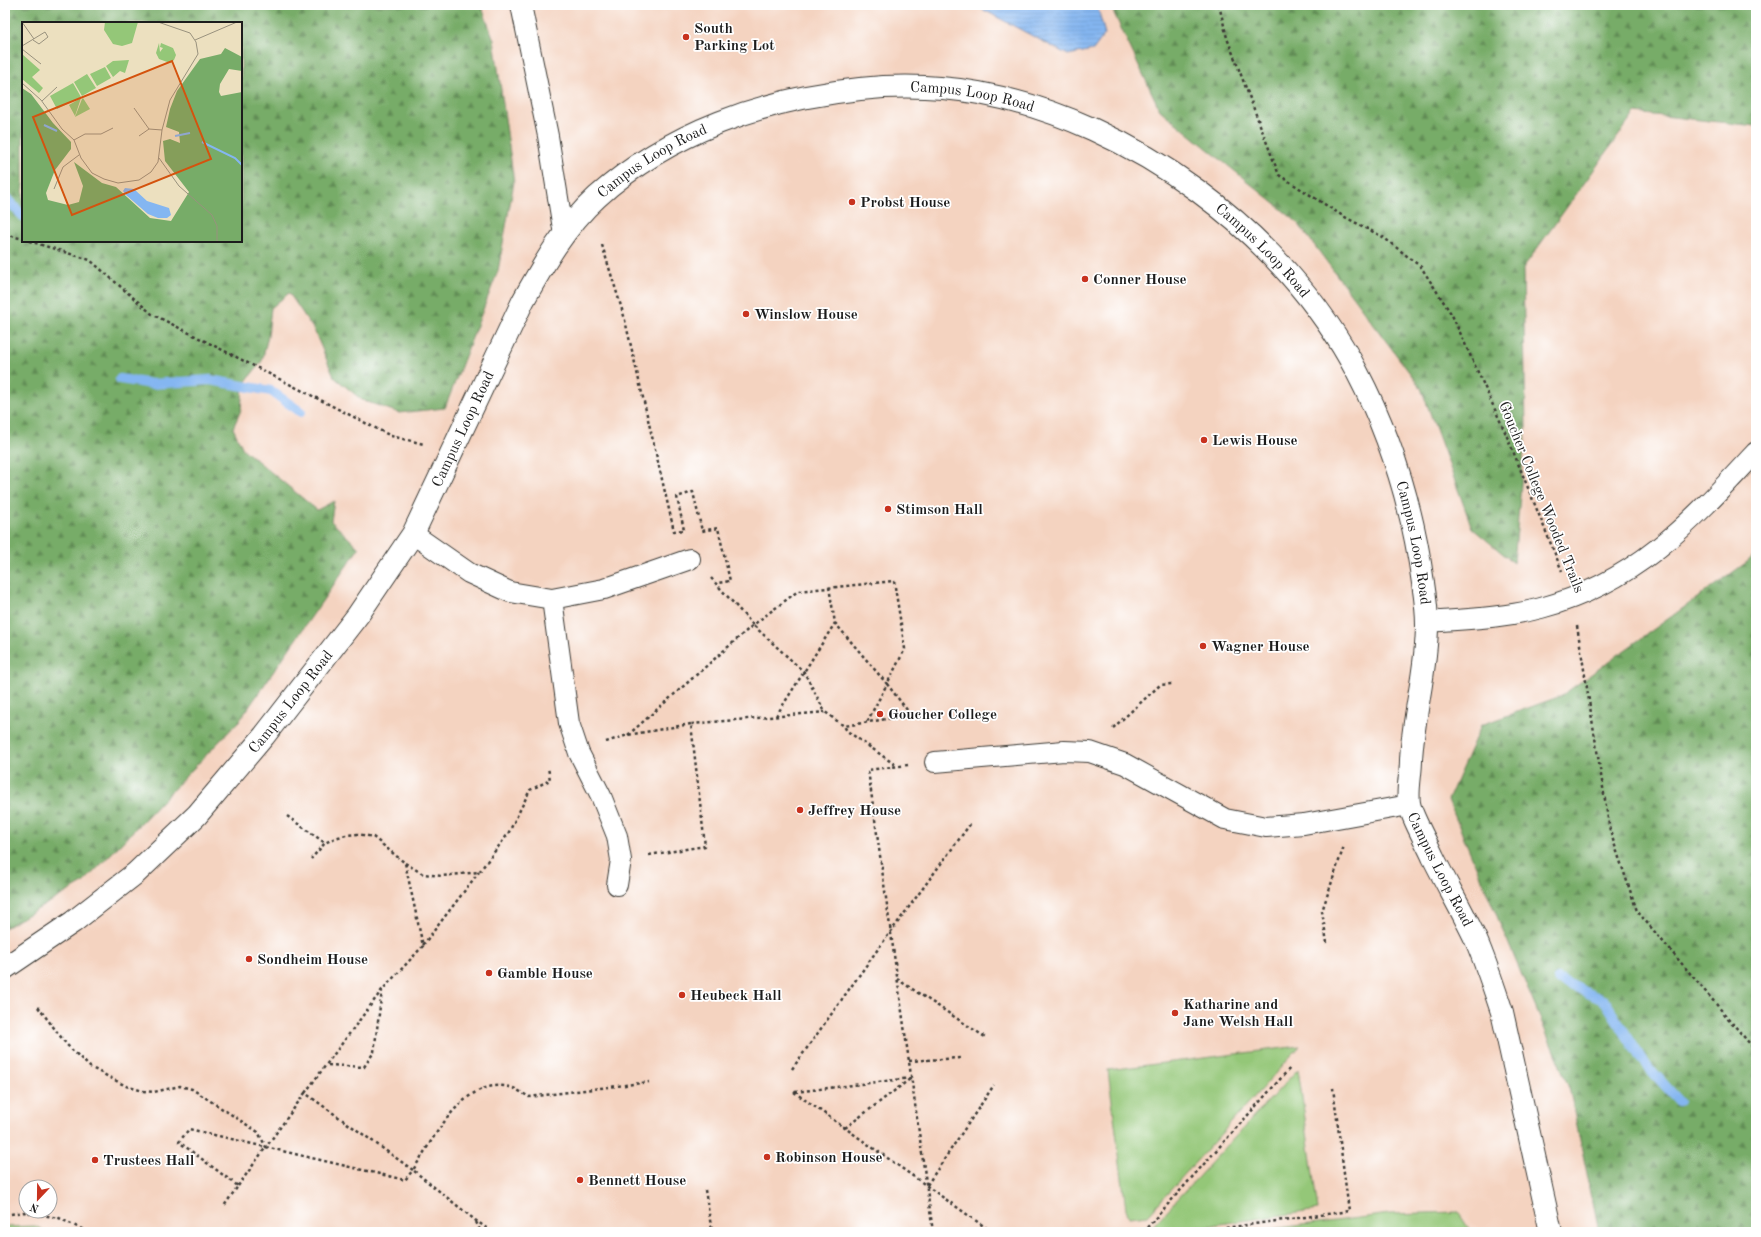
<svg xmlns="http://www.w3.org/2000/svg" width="1761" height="1237" font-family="'Old Standard TT',serif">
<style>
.built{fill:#f4d3c0;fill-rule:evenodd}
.green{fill:#94c778;stroke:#58724a}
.forest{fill:url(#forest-firs);stroke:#4a6442;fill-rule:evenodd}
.water{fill:url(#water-rules);stroke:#506986}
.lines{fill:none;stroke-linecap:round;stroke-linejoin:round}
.stream{stroke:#84b6f1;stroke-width:10}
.lane-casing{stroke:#3b3934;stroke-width:22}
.street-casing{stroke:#3b3934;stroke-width:24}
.path{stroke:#3b3934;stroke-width:2.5;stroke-dasharray:3 3;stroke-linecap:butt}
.lane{stroke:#fff;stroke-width:20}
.street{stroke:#fff;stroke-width:22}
.poi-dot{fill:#c8321e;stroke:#fff;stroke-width:1.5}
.labels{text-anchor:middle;stroke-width:3.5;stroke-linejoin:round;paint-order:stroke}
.poi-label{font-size:15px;font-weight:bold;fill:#1c1c1c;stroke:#fff;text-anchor:start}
.street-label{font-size:15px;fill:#1c1c1c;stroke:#fff}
.inset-river{fill:none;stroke:#84b6f1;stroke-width:2}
.inset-road{fill:none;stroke:#99927e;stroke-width:1}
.view{fill:#d4530e;fill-opacity:0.15;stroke:#d4530e;stroke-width:2}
.inset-edge{fill:none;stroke:#1c1c1c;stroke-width:2}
</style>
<defs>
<pattern id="forest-firs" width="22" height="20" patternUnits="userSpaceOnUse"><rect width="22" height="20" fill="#77ac68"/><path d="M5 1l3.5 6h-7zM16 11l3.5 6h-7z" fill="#618b55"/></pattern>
<pattern id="water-rules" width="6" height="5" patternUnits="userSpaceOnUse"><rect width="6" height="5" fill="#84b6f1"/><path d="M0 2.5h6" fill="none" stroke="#719cce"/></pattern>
</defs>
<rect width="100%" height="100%" fill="#fff"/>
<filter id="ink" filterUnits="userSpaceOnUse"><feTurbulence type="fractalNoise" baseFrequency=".025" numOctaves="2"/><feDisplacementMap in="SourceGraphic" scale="8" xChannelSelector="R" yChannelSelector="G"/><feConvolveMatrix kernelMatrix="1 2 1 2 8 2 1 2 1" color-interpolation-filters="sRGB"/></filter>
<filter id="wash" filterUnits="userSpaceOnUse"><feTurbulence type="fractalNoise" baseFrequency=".012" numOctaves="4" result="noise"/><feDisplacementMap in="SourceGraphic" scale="16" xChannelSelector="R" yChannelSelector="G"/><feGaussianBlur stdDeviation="0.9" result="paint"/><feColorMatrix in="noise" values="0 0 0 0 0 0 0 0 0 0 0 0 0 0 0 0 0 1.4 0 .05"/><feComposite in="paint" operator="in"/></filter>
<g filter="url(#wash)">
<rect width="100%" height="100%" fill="#ece0bf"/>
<path class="built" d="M 5,5 L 1756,5 L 1756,1232 L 5,1232 ZM 23,23 L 241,23 L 241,241 L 23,241 ZM 26,1187 L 50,1187 L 50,1211 L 26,1211 Z"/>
<path class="green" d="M 1300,1046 L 1148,1215 L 1129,1217 L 1126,1209 L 1108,1070 Z
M 1298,1069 L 1318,1210 L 1165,1232 L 1150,1232 L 1149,1230 Z
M 1459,1212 L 1472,1232 L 1247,1232 L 1390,1214 Z
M 35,1226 L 47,1232 L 5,1232 L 5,1227 Z"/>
<path class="forest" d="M 5,5 L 481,5 L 494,40 L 514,182 L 498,271 L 445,408 L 399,413 L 362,400 L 334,377 L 314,330 L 289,293 L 271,308 L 268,336 L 262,361 L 243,385 L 241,410 L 233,428 L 243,449 L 317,510 L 334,501 L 331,521 L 359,548 L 240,720 L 83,883 L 5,928 ZM 23,23 L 241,23 L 241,241 L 23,241 Z
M 1110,5 L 1756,5 L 1756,126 L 1635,113 L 1523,268 L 1526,428 L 1514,563 L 1472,528 L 1421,388 L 1297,222 L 1160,110 Z
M 1756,553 L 1756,1232 L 1599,1232 L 1569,1087 L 1448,800 L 1481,725 L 1561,696 L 1747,562 Z"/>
<path class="water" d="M 980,5 L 1097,5 L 1105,34 L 1093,50 L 1068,55 L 982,9 Z"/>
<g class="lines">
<path class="stream" d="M 5,197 L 23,216
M 120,379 L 152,384 L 210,380 L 271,391 L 301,412
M 1558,979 L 1605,1001 L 1642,1060 L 1679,1101"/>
</g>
</g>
<g filter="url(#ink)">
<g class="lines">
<g class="lane-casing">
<path id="lane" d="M 521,5 L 548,136 L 564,235
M 413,534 L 469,573 L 510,592 L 552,599 L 604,589 L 690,559
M 552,599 L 569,723 L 579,753 L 601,796 L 617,836 L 621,860 L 617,885
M 1427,622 C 1465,619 1504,618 1541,608 C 1636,583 1692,521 1756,452
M 935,762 L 1064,751 L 1090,752 L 1125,764 L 1225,819 L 1266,827 L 1304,824 L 1409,805"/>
</g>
<g class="street-casing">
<g id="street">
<path id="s1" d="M 5,968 L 73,922 L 136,873 L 197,815 L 264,736 L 358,615 L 413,534 L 523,301 C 543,265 565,226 597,197 C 669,132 764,99 860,89 C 899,85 940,86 979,93 C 1133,122 1284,233 1357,372 C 1391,437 1413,510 1423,583 C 1425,596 1427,611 1427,625 C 1427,670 1413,715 1411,760 C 1411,774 1407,789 1409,803 C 1411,816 1427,843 1433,857 C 1447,885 1463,912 1476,940 C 1486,963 1494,988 1502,1012 L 1551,1232"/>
</g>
</g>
<path class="path" d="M 1219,5 L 1227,38 L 1279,175 L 1343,216 L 1383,237 L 1421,267 L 1452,315 L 1506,434 L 1562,571
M 5,234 L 23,239
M 29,241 L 90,260 L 152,314 L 391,436 L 424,444
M 602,245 L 624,316 L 674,531 L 684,530 L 677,497 L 693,492 L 702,531 L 718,528 L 730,581 L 718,583
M 711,578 L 753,625 L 798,591 L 894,581 L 905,649 L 887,684 L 911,715 L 844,726
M 829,587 L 835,623 L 887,684 L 867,722
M 1577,626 L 1610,831 L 1637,911 L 1756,1051
M 776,716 L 835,623
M 1113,728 L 1160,685 L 1172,684
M 628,735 L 753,625 L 804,672 L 825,712 L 844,726 L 847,731 L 897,766
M 606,742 L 628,735 L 691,724
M 908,765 L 868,770 L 933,1232
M 287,816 L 325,843
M 649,855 L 705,846 L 691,724 L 825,712
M 405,863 L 423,874 L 442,876 L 479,872 L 508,834 L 530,790 L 550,780 L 548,767
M 1327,943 L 1322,911 L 1344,846
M 423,945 L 479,872
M 897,979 L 985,1037
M 38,1007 L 67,1045 L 90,1067 L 126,1086 L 143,1091 L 154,1092 L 180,1086 L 192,1089 L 258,1132 L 266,1147 L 305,1093 L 413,1170 L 405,1180 L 189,1129 L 179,1142 L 238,1186 L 224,1206
M 909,1061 L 960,1058
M 328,1065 L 364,1067 L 374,1052 L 382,991
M 792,1069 L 878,949 L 971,823
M 794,1092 L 992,1232
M 795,1092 L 911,1078
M 305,1093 L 382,990 L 423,946 L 405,863 L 373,837 L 358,834 L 346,835 L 335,838 L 325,843 L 311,859
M 845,1128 L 910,1079
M 927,1185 L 994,1085
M 238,1186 L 266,1147
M 705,1190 L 712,1232
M 5,1215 L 24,1212 L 59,1218 L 88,1232
M 476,1222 L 481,1232
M 492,1232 L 475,1220 L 413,1170 C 434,1138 465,1073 513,1088 C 518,1090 524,1094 529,1097 L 649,1082
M 1143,1232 L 1291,1067
M 1196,1232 L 1349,1211 L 1333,1088"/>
<use href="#lane" class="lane"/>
<use href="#street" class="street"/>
</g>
</g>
<g class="poi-dot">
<circle cx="686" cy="37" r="4"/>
<circle cx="852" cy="202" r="4"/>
<circle cx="1085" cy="279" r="4"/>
<circle cx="746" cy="314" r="4"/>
<circle cx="1204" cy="440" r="4"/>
<circle cx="888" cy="509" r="4"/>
<circle cx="1203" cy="646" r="4"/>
<circle cx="880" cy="714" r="4"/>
<circle cx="800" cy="810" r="4"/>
<circle cx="249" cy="959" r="4"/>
<circle cx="489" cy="973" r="4"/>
<circle cx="682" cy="995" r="4"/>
<circle cx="1175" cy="1013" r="4"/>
<circle cx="767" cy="1157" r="4"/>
<circle cx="95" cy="1160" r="4"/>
<circle cx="580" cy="1180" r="4"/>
</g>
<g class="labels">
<g class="poi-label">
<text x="694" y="33">South<tspan x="694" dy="17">Parking Lot</tspan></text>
<text x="860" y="207">Probst House</text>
<text x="1093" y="284">Conner House</text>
<text x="754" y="319">Winslow House</text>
<text x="1212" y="445">Lewis House</text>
<text x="896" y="514">Stimson Hall</text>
<text x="1211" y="651">Wagner House</text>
<text x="888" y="719">Goucher College</text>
<text x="808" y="815">Jeffrey House</text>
<text x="257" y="964">Sondheim House</text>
<text x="497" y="978">Gamble House</text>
<text x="690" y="1000">Heubeck Hall</text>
<text x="1183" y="1009">Katharine and<tspan x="1183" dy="17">Jane Welsh Hall</tspan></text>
<text x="775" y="1162">Robinson House</text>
<text x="103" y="1165">Trustees Hall</text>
<text x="588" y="1185">Bennett House</text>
</g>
<g class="street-label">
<text dy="5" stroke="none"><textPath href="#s1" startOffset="1389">Campus Loop Road</textPath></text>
<text dy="5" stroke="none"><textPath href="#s1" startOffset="1053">Campus Loop Road</textPath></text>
<text dy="5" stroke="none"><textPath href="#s1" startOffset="1725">Campus Loop Road</textPath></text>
<text dy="5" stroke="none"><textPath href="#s1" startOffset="717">Campus Loop Road</textPath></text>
<text transform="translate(1542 497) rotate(68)" y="5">Goucher College Wooded Trails</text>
<text dy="5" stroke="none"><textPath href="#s1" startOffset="2061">Campus Loop Road</textPath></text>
<text dy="5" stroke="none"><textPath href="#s1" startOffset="393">Campus Loop Road</textPath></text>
<text dy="5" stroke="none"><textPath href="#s1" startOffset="2397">Campus Loop Road</textPath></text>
</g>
</g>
<g transform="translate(22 22)">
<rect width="220" height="220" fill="#ece0bf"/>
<path d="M 83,0 L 116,0 L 110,21 L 100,24 L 91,22 L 82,8 ZM 137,21 L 138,30 L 141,26 L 138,25 L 139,21 L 151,26 L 154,33 L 152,38 L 148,41 L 137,37 L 134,31 ZM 0,32 L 18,48 L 10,55 L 21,66 L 17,71 L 0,57 ZM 107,38 L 103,51 L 98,49 L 91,55 L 84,44 L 91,39 ZM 83,45 L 89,56 L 75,64 L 68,52 ZM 65,52 L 74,66 L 60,74 L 52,60 ZM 51,61 L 59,75 L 35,87 L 28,74 ZM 59,76 L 53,94 L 47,83 ZM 61,76 L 68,87 L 53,95 L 60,77 Z" fill="#94c778"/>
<path d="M 203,26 L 220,35 L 220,49 L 207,47 L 198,62 L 197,70 L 199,74 L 220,70 L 220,220 L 0,220 L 0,66 L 9,72 L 31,101 L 49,120 L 49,127 L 33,148 L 24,171 L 26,178 L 46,183 L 57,180 L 61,164 L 52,140 L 80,161 L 94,165 L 128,196 L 149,199 L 167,170 L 143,139 L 141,119 L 148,117 L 158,121 L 157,110 L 144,105 L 148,87 L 155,69 L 178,37 L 199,32 Z" fill="#77ac68"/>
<path d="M 103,166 L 112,167 L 125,179 L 147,186 L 149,193 L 145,196 L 136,196 L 126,192 L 104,173 L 101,169 Z" fill="#84b6f1"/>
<path class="inset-river" d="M 22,103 L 35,109M 153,114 L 168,111M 180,120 L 213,136 L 220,143"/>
<path class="inset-road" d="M 0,0 L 12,17M 173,18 L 215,0M 0,24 L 23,10 L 26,15 L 17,22 L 11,18M 0,27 L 19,42M 0,61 L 19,78 L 40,107 L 52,118 L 59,136 L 70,151 L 82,157 L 96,161 L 117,158 L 129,150 L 136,140 L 140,108 L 148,78 L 176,32 L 174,20 L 168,11 L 136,0M 20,79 L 35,65M 112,86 L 127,107M 117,114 L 127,107 L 140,108M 52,118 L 63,112 L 79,112 L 91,106M 137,136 L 157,164 L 190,193 L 195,204 L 195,220M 32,167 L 41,145 L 57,133"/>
<path class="view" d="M 150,39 L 189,137 L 50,193 L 11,95 Z"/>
<rect width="220" height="220" class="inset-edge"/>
</g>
<rect width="1761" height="1237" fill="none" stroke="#fff" stroke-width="20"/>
<g transform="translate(38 1199) rotate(202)"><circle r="19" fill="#ffffff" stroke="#a4a4a4"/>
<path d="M0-3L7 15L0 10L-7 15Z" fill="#c8321e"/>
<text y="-6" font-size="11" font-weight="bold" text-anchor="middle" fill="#1c1c1c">N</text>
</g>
</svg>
